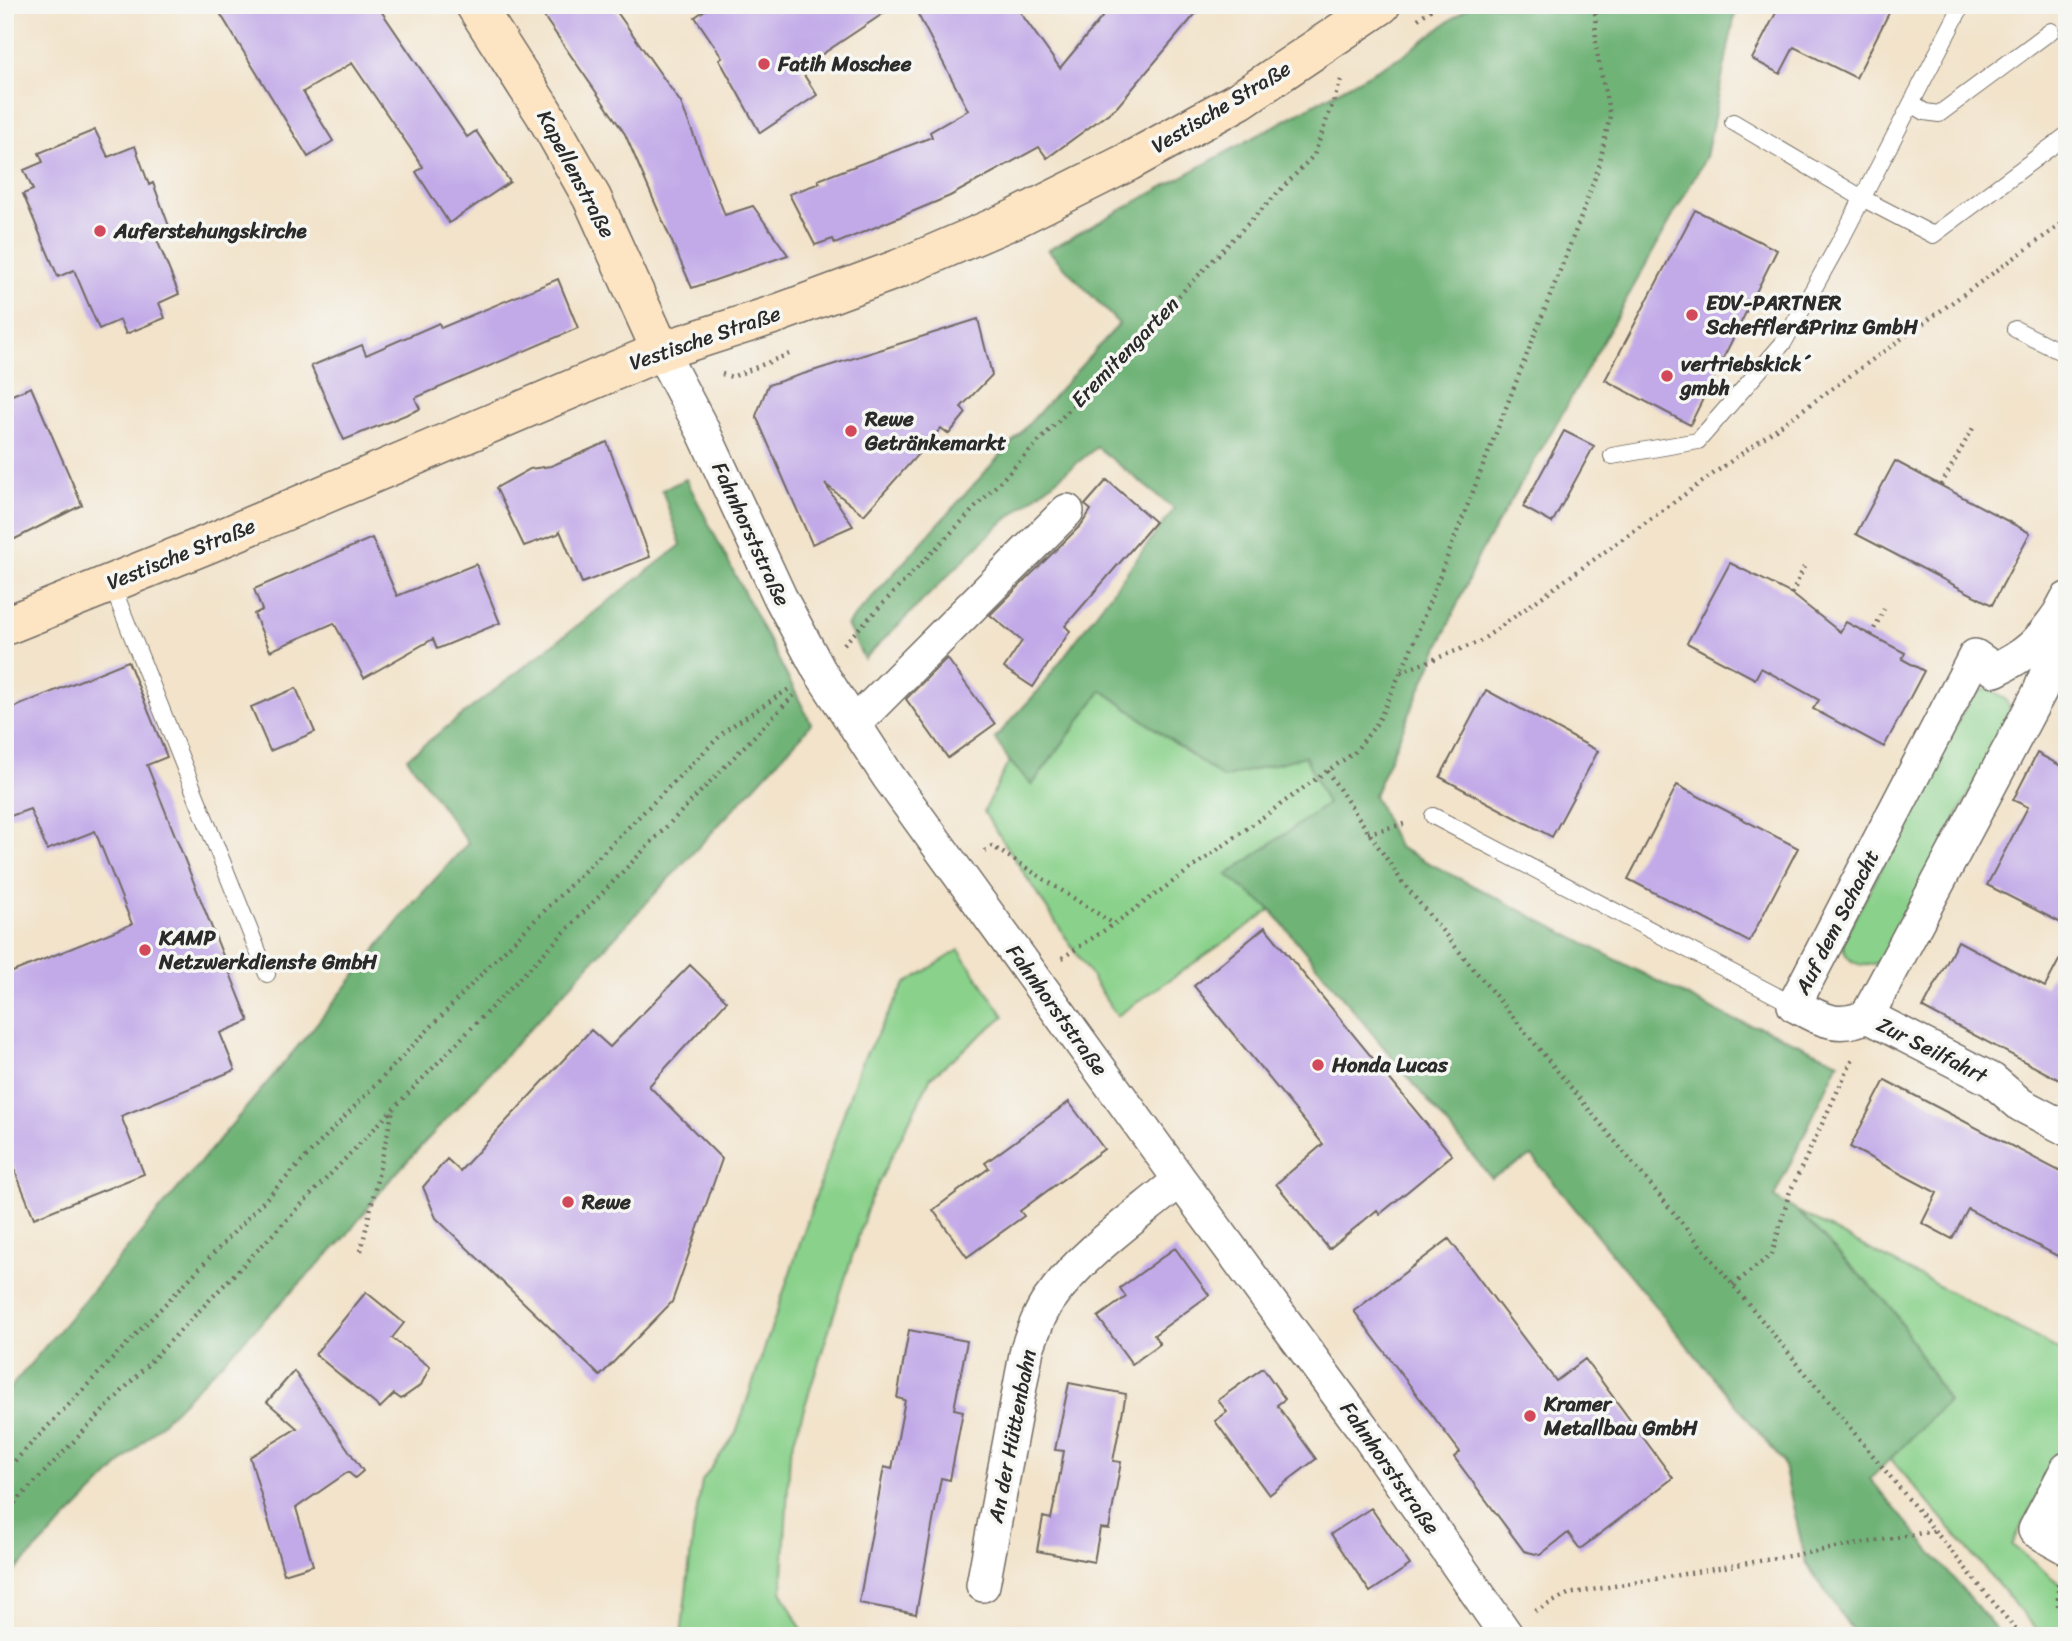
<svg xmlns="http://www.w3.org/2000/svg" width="2072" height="1641" font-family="Sriracha,sans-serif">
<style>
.green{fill:#8ad18b;stroke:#5a7e5b;stroke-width:2}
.forest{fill:#6fb377;stroke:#4d6f51;stroke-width:2}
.building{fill:#c2aae8}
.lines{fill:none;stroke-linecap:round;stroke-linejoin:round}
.lane-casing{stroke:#716b63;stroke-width:18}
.street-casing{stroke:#716b63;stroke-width:36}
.secondary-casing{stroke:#716b63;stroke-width:41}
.path{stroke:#716b63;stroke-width:4.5;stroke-dasharray:2 5;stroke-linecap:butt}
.lane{stroke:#fff;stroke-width:16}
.street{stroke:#fff;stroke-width:33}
.secondary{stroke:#fde5c4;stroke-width:38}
.poi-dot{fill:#d1495b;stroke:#f6f6f2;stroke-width:2.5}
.labels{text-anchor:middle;stroke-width:7;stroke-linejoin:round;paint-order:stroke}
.poi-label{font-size:21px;font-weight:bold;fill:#2b2b2b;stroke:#f6f6f2;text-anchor:start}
.street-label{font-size:21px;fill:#2b2b2b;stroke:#f6f6f2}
</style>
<rect width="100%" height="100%" fill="#f6f6f2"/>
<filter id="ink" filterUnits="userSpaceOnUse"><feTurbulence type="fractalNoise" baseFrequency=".0143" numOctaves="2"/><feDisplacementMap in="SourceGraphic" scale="14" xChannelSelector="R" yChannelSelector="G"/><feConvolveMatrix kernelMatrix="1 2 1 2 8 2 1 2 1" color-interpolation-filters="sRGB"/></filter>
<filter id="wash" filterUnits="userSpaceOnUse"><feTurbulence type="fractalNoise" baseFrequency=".00686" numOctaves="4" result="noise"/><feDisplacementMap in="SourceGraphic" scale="28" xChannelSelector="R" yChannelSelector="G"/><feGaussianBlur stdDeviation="1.57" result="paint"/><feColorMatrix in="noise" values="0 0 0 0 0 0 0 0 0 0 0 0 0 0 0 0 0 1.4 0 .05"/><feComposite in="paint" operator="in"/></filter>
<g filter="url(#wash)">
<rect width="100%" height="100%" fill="#f2e3ca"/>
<path class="green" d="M 1990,689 C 2003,697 2010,700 2010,716 L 1881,961 C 1863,970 1845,964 1842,942 L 1972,695 L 1982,690 Z
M 1102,690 L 1223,778 L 1305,755 L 1327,804 L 1227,875 L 1271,910 L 1117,1016 L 984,812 L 1009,761 L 1032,785 Z
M 959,950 L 1004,1016 L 931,1077 L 870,1200 L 790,1453 L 782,1592 L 805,1636 L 681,1636 L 693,1533 L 702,1481 L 736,1433 L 860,1065 L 905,984 Z
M 1797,1211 L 2067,1354 L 2067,1438 L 2012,1545 L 2067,1590 L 2067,1636 L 2042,1636 L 1890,1458 L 1948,1401 L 1892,1308 Z"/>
<path class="forest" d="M 1471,5 L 1737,5 L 1706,157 L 1565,409 L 1479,555 L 1374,795 L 1398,847 L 1733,1020 L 1763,1028 L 1839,1062 L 1774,1197 L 1797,1211 L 1892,1308 L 1948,1401 L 1870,1479 L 2002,1636 L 1856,1636 L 1806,1563 L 1783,1462 L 1532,1156 L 1491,1178 L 1271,910 L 1227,875 L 1327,804 L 1305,756 L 1223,778 L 1102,690 L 1032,785 L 1009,761 L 995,738 L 1038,691 L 1174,509 L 1097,447 L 996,528 L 864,659 L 847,625 L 1119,324 L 1048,250 L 1402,56 Z
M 686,479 L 811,723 L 803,734 L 388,1182 L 343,1240 L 5,1581 L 5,1394 L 309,1033 L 409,908 L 468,843 L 407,758 L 681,545 L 662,490 Z"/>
<g id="blocks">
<path class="building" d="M 215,5 L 377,5 L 467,137 L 476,131 L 510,182 L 449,223 L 416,172 L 423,167 L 352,63 L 303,92 L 333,141 L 308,157 Z
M 536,5 L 612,5 L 681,103 L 725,215 L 753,206 L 788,255 L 692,288 L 625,134 Z
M 712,5 L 896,5 L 800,69 L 817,95 L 760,133 L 719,59 L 722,57 L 695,17 Z
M 913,5 L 1015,5 L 1060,68 L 1112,5 L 1203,5 L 1117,107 L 1047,158 L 1039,147 L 950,196 L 835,244 L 833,239 L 815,245 L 789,194 L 820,183 L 818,180 L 932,137 L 930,132 L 968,110 Z
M 1780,5 L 1893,5 L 1856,78 L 1794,47 L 1780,74 L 1752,59 Z
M 95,130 L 108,157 L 135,146 L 149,185 L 153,183 L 170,229 L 155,235 L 179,294 L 159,303 L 165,318 L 126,334 L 120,320 L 99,329 L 74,270 L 58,277 L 23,194 L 33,190 L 24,170 L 43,162 L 39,153 Z
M 1695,210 L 1777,250 L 1690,425 L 1605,380 Z
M 558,279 L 578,328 L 415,398 L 420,409 L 344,440 L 311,366 L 362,345 L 366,355 L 439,323 L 441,328 Z
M 978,319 L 992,375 L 961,407 L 966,413 L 949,434 L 941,428 L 864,515 L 825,484 L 853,526 L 812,544 L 756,416 L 768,385 Z
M 31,387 L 82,505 L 5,544 L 5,398 Z
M 1564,431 L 1594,446 L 1552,523 L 1523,507 Z
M 607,442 L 650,557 L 582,583 L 560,531 L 558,534 L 524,546 L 496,488 L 530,469 L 551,466 Z
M 1895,461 L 2030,533 L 1992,605 L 1856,534 Z
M 1107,480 L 1155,522 L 1065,626 L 1070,631 L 1033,687 L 1004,668 L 1022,641 L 990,615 L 1081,525 L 1091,510 L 1085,505 Z
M 372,538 L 397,596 L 476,564 L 500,623 L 437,649 L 433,639 L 364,678 L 334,623 L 270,651 L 254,614 L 262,610 L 254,589 Z
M 1730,563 L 1792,594 L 1840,632 L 1846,622 L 1905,653 L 1902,659 L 1924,671 L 1884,747 L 1813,709 L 1819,700 L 1761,668 L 1755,679 L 1687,643 Z
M 947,658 L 995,724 L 948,758 L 906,699 Z
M 128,661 L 167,757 L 147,765 L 249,1021 L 220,1033 L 235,1070 L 121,1116 L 144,1174 L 34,1218 L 5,1146 L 5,975 L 132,924 L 95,831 L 47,850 L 30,809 L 5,818 L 5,711 Z
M 296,688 L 315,732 L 270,751 L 251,707 Z
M 1486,690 L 1598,751 L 1552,837 L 1440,777 Z
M 2037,753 L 2067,769 L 2067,926 L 1987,885 L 2028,807 L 2013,800 Z
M 1677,785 L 1798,848 L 1749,942 L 1628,879 Z
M 1265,927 L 1452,1155 L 1380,1214 L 1377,1210 L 1329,1249 L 1276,1184 L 1323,1144 L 1194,986 Z
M 1958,941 L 2045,987 L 2067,945 L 2067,1084 L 1923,1008 Z
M 690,965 L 727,1001 L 649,1086 L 722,1159 L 672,1302 L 600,1376 L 436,1218 L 423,1187 L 447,1159 L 460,1171 L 591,1030 L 610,1047 Z
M 1885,1080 L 2067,1175 L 2067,1261 L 1968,1209 L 1952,1239 L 1922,1223 L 1937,1193 L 1850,1147 Z
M 1069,1102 L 1104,1149 L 1020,1211 L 1024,1216 L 967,1257 L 933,1210 L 989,1168 L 985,1163 Z
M 1449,1239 L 1556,1381 L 1585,1359 L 1673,1478 L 1580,1549 L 1568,1533 L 1540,1555 L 1524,1551 L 1454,1457 L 1460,1452 L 1354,1311 Z
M 1175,1248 L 1209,1295 L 1154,1335 L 1160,1344 L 1132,1364 L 1098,1317 L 1126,1297 L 1120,1288 Z
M 366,1292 L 404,1323 L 392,1338 L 430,1367 L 421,1385 L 401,1399 L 394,1394 L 380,1408 L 315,1354 Z
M 909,1330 L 967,1341 L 954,1409 L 963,1411 L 950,1480 L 941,1478 L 916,1614 L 859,1603 L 884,1467 L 892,1469 L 905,1400 L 897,1398 Z
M 1263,1368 L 1285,1399 L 1277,1405 L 1316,1459 L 1269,1495 L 1215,1421 L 1227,1412 L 1218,1400 Z
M 294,1371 L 363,1471 L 355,1478 L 348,1472 L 296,1508 L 313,1565 L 284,1574 L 250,1457 L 297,1428 L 267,1402 Z
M 1069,1383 L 1126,1394 L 1113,1461 L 1121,1462 L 1109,1529 L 1100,1528 L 1094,1562 L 1037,1551 L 1043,1517 L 1051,1519 L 1058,1485 L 1064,1451 L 1055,1450 Z
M 1371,1508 L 1410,1565 L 1370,1592 L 1331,1534 Z"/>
</g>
</g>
<g filter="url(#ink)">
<use href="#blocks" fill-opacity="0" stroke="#716b63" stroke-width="2"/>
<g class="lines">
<g class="lane-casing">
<path id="lane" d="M 1912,104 L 1925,112 L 1939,114 L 2051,31
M 1733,122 L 1862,198 L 1933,235 L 2067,135
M 2015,329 L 2067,355
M 1612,456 L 1698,441 L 1784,342 L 1845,232 L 1962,5
M 111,583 L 267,974
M 1433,816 L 1794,1005"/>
</g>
<g class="street-casing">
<path id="street" d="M 661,351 L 703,431 L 780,597 L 819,670 L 888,776 L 1180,1180 L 1362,1427 L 1507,1636
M 2059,614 C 2038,644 2028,654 1995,670 L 1975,656 L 1794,1005 C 1821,1019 1837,1030 1867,1016 L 2040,691 L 2053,656 L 2059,614 L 2067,599
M 854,724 L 1067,511
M 1867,1016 L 1992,1080 L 2021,1105 L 2067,1129
M 2067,1469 L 2035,1530 L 2067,1548
M 983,1585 L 1027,1349 C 1033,1332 1039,1314 1049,1300 C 1083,1252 1136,1217 1180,1180"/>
</g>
<g class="secondary-casing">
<path id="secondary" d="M 475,5 L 544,113 L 592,198 L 661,351
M 5,626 L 208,544 L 661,351 L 776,314 L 898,269 L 1014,219 L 1128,162 L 1240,100 L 1381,5"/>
</g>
<path class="path" d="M 1418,19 L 1437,5
M 722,374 L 732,377 L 789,354
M 1941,485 L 1973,428
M 1792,594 L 1804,567
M 1871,635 L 1884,609
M 844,644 L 1314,155 L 1341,80
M 1401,672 L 1479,642 L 2067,220
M 1327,771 L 1403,883 L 2021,1636
M 1368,833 L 1408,823
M 985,851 L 992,846 L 1114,924
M 1062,958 L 1114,924 L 1327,771 L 1354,753 L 1378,722 L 1409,654 L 1581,217 L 1599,166 L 1610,116 L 1596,48 L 1595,5
M 361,1251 L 393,1109
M 1733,1285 L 1772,1254 L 1789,1194 L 1854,1056
M 5,1471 L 495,960 L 727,729 L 789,689
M 5,1513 L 394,1108 L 794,695
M 2058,1583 L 2058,1607 L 2067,1626
M 1535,1611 L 1568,1594 L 1934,1531"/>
<use href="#lane" class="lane"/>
<use href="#street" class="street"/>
<use href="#secondary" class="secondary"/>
</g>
</g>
<g class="poi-dot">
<circle cx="764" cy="64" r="7"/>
<circle cx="100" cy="231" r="7"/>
<circle cx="1692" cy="315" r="7"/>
<circle cx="1667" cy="376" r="7"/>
<circle cx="851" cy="431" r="7"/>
<circle cx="145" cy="950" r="7"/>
<circle cx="1318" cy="1065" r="7"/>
<circle cx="568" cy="1202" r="7"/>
<circle cx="1530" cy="1416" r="7"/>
</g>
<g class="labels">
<g class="poi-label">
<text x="778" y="71">Fatih Moschee</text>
<text x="114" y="238">Auferstehungskirche</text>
<text x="1706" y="310">EDV-PARTNER<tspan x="1706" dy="24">Scheffler&amp;Prinz GmbH</tspan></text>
<text x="1681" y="371">vertriebskick´<tspan x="1681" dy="24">gmbh</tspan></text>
<text x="865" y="426">Rewe<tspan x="865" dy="24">Getränkemarkt</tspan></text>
<text x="159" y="945">KAMP<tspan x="159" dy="24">Netzwerkdienste GmbH</tspan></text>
<text x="1332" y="1072">Honda Lucas</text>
<text x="582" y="1209">Rewe</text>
<text x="1544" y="1411">Kramer<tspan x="1544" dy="24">Metallbau GmbH</tspan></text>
</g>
<g class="street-label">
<text transform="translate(1221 107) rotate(-31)" y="7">Vestische Straße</text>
<text transform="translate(576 174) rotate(62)" y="7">Kapellenstraße</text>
<text transform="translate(705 338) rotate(-19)" y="7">Vestische Straße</text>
<text transform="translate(1125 352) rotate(-46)" y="7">Eremitengarten</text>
<text transform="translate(751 534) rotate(65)" y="7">Fahnhorststraße</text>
<text transform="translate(181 554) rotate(-22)" y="7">Vestische Straße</text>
<text transform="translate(1837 922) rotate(-63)" y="7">Auf dem Schacht</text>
<text transform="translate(1057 1010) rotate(54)" y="7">Fahnhorststraße</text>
<text transform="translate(1932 1050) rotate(27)" y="7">Zur Seilfahrt</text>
<text transform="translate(1012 1436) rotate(-79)" y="7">An der Hüttenbahn</text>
<text transform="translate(1390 1468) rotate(55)" y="7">Fahnhorststraße</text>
</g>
</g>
<rect width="2072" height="1641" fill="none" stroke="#f6f6f2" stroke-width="28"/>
</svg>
